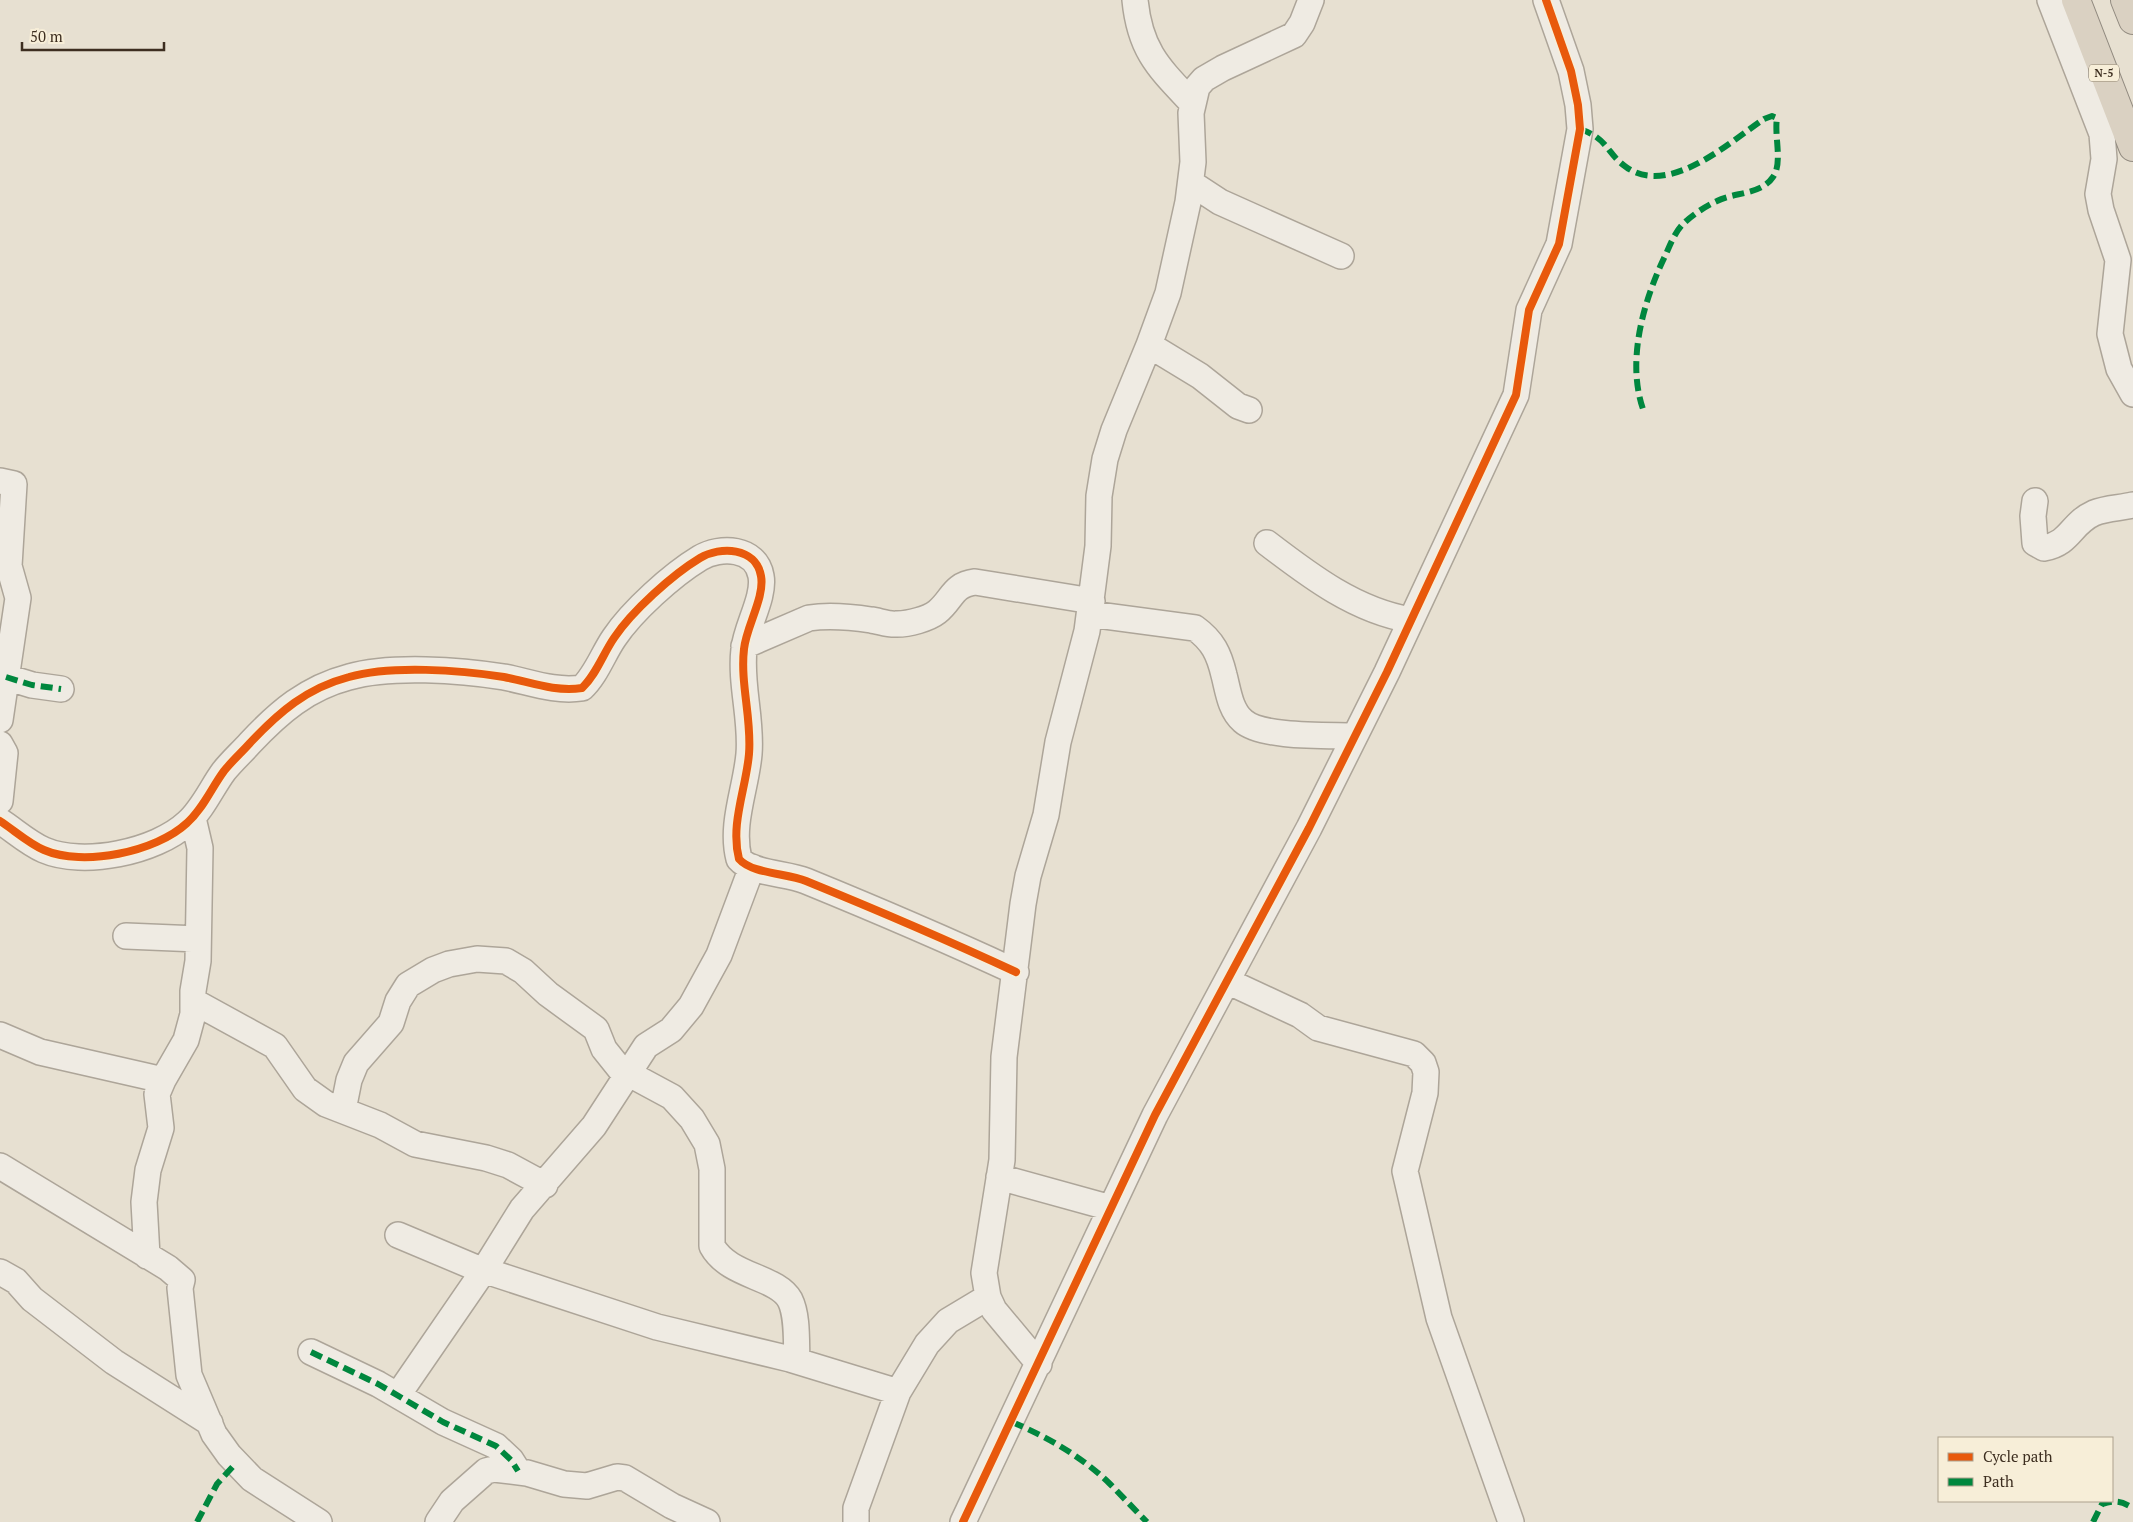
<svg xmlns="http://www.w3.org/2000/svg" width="2133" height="1522" font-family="'PT Serif',serif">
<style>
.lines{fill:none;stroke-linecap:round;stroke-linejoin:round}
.minor-casing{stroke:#ada599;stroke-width:28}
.highway-casing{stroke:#928b80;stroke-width:30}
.minor{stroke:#efebe3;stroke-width:25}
.highway{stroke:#dad1c2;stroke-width:28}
.quiet{stroke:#00873e;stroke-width:6;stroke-dasharray:12 6;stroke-linecap:butt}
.cycleway-casing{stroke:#f7eed8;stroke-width:11}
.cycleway{stroke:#e8590c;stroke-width:8}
.labels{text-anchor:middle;stroke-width:5;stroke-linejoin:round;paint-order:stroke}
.shield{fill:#f7eed8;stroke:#756857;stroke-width:1}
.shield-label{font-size:11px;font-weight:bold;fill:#3d2e20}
</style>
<rect width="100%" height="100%" fill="#e7e0d1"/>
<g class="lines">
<g class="minor-casing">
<path id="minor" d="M 1135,0 C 1140,51 1159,68 1192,103
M 2050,0 L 2102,134 L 2104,159 L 2098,194 L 2101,210 L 2118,260 L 2110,334 L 2119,369 L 2133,394
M 1191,183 L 1220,202 L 1341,256
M 1149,345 L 1200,376 L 1238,406 L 1249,410
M 0,481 L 14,484 L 9,566 L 18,598 L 0,720
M 2035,501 L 2033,516 L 2035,543 L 2044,548 C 2071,543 2070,524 2094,513 C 2106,508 2121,508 2133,505
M 1267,543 C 1310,576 1356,611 1411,620
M 1090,614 L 1195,628 C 1213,641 1219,654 1224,675 C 1228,690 1230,710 1243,721 C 1262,738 1329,735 1355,736
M 744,646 L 809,618 C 829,615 851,617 871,620 C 879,621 889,625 897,624 C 909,624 928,619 937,612 C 953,599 952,585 975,582 L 1092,601
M 6,677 L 32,685 L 61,689
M 0,744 L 5,753 L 0,801
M 0,821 C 14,830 28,843 44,850 C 83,867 156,852 187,823 C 203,809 212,787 224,771 C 232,761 242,752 250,743 C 279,712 307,688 349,677 C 391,665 460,670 504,677 C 530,682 554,692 582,688 C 596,675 603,654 614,638 C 632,611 672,575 700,558 C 720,546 756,547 761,576 C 765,597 746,627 744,649 C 740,684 752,719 749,754 C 746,789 730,824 739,859 C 752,874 787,873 806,881 C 877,910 947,940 1016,972
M 126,936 L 198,939
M 1227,981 L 1300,1015 L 1318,1028 L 1414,1054 L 1423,1063 L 1426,1072 L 1425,1093 L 1405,1171 L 1439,1318 L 1511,1522
M 193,1001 L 275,1046 L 305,1089 L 326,1104 L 380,1125 L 415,1144 L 486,1158 L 508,1165 L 545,1185
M 0,1035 L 40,1052 L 163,1080
M 343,1110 L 349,1080 L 356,1063 L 391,1023 L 398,1001 L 408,985 L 433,970 L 449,964 L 477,959 L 506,961 L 523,971 L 548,994 L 596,1029 L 604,1049 L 620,1069 L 672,1097 L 692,1119 L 707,1144 L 712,1169 L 712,1246 C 729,1277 777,1276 790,1300 C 798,1316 796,1343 797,1361
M 0,1166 L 168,1268 L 182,1280 L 180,1288 L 189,1375 L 214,1434 L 229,1455 L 252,1479 L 319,1522
M 999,1177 L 1111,1208
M 398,1235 L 474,1267 L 657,1327 L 790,1359 L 898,1392
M 147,1256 L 144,1202 L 148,1170 L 161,1128 L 157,1094 L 163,1080 L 186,1040 L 193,1014 L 193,991 L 198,961 L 200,848 L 193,818
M 0,1272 L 16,1281 L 32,1299 L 114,1362 L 210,1423
M 311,1352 L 378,1384 L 443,1422 L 496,1446 L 511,1460 L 518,1471
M 1039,1364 L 994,1310 L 988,1297 L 984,1273 L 1002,1160 L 1004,1057 L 1023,904 L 1028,876 L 1046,815 L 1058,742 L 1087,631 L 1098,546 L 1099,496 L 1105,459 L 1114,430 L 1149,345 L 1168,293 L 1188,202 L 1193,162 L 1191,113 L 1197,87 L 1204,79 L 1223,68 L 1294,35 L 1302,23 L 1311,0
M 398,1395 L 484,1270 L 522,1209 L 594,1126 L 646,1046 L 671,1030 L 691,1006 L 719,955 L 752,867
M 438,1522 L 452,1501 L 486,1471 L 494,1469 L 527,1473 L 564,1484 L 587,1486 L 617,1477 L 625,1478 L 672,1506 L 707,1522
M 856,1522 L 856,1508 L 898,1392 L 927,1344 L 948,1321 L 988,1297
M 963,1522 L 1155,1115 L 1309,828 L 1387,672 L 1516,395 L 1529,310 L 1559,244 L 1580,129 L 1578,105 L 1571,71 L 1546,0"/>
</g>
<g class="highway-casing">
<path id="highway" d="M 2076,0 L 2133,147
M 2125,0 L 2133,20"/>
</g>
<use href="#minor" class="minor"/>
<use href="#highway" class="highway"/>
<path class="quiet" d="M 1580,129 C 1609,139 1606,153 1626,167 C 1669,198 1731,141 1764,119 L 1772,116 L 1777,118 C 1774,136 1783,163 1773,177 C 1761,195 1734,192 1717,201 C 1706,206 1692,215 1683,224 C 1675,232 1670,245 1666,254 C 1644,299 1626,360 1643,409
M 6,677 L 32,685 L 61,689
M 311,1352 L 378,1384 L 443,1422 L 496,1446 L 511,1460 L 518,1471
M 1012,1422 C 1047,1437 1081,1456 1109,1483 C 1122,1496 1134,1509 1147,1522
M 197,1522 L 217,1484 L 236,1463
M 2093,1522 L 2102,1504 C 2116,1500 2121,1501 2133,1508"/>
<g class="cycleway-casing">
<path id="cycleway" d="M 0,821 C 14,830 28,843 44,850 C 83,867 156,852 187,823 C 203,809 212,787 224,771 C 232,761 242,752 250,743 C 279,712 307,688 349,677 C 391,665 460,670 504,677 C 530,682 554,692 582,688 C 596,675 603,654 614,638 C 632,611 672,575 700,558 C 720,546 756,547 761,576 C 765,597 746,627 744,649 C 740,684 752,719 749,754 C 746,789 730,824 739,859 C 752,874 787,873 806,881 C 877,910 947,940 1016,972
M 963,1522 L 1155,1115 L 1309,828 L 1387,672 L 1516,395 L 1529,310 L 1559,244 L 1580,129 L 1578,105 L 1571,71 L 1546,0"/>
</g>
<use href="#cycleway" class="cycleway"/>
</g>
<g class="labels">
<rect class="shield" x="2089" y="64.5" width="30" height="17" rx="4"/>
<g class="shield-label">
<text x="2104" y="77">N-5</text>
</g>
</g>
<rect x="1938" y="1437" width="175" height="65" fill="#f7eed8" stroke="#ada18e"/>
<rect x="1948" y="1453" width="25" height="8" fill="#e8590c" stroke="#ada18e"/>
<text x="1983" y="1462" font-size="15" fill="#3d2e20">Cycle path</text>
<rect x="1948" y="1478" width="25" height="8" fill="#00873e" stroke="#ada18e"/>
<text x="1983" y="1487" font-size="15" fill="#3d2e20">Path</text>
<path d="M22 42v8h142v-8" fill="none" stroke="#3d2e20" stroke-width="2.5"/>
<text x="30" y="42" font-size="15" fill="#3d2e20" stroke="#f7eed8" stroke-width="4" paint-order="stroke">50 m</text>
</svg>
